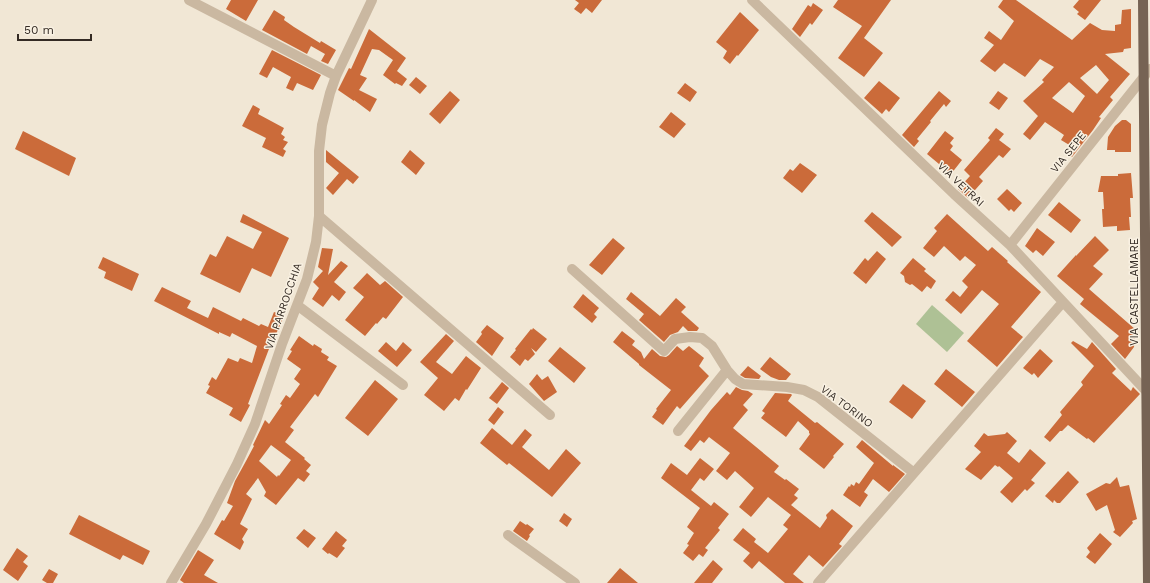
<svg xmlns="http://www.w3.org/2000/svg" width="1150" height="583" font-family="'Work Sans',sans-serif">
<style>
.green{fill:#aec195}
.building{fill:#cb6b3a;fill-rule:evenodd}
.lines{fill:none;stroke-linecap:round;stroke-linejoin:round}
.minor{stroke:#cab8a1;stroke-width:10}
.major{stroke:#766354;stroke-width:10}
.labels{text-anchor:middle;stroke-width:3;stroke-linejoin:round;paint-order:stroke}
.street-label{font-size:11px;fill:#342b24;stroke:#f9f1e2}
</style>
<rect width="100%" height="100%" fill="#f1e7d5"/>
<path class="green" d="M 932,305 L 964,333 L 947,352 L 916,324 Z"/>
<path class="building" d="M 231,0 L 258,0 L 246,21 L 226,9 Z
M 575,0 L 602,0 L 592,13 L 586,8 L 581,14 L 574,9 L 579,3 Z
M 838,0 L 891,0 L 864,38 L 883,53 L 864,77 L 838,58 L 862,26 L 833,7 Z
M 1003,0 L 1016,0 L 1072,40 L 1090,23 L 1102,30 L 1115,31 L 1115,25 L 1121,24 L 1122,10 L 1131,9 L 1131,48 L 1124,49 L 1123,52 L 1105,54 L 1130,74 L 1110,97 L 1113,100 L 1099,117 L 1101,118 L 1093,130 L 1072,157 L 1066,153 L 1071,146 L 1061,140 L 1064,135 L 1045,122 L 1030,140 L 1023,134 L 1038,116 L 1023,101 L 1044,82 L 1042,80 L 1054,67 L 1040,59 L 1025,77 L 1004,63 L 995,72 L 980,61 L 994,45 L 984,38 L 989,31 L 1001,40 L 1014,21 L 998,7 ZM 1096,65 L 1109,80 L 1097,94 L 1080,78 ZM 1069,82 L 1085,96 L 1073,113 L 1052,98 Z
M 1079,0 L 1101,0 L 1085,20 L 1077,14 L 1079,12 L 1073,7 Z
M 813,3 L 823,10 L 812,25 L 810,23 L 800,37 L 792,29 L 808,5 L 811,7 Z
M 274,10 L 285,17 L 284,20 L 294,27 L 320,43 L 321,41 L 336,50 L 328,64 L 321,61 L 325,54 L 311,46 L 307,54 L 262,30 Z
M 740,12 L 759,30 L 738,56 L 737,55 L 730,64 L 723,58 L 727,51 L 716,42 Z
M 369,29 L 406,58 L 397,71 L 407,79 L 402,86 L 396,83 L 395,84 L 383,75 L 393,60 L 379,50 L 372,49 L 360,75 L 367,78 L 359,90 L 377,99 L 370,112 L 354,100 L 354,101 L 338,90 L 349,68 L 351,69 Z
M 272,50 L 321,75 L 313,90 L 297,83 L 293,91 L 286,88 L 291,77 L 273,67 L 267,78 L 259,74 Z
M 416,77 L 427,86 L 420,94 L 409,85 Z
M 879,81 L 900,98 L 889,112 L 886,109 L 882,114 L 864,98 Z
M 685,83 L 697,92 L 690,102 L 677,93 Z
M 450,91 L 460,100 L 440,124 L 429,114 Z
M 939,91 L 951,101 L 946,107 L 944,104 L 930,121 L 931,122 L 917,139 L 919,141 L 914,147 L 902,135 Z
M 998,91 L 1008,98 L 999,110 L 989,103 Z
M 253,105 L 260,109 L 258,114 L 284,128 L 281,134 L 285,137 L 283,140 L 288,142 L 283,149 L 286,151 L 283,157 L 262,147 L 266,138 L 242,126 Z
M 671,112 L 686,124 L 674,138 L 659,127 Z
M 1122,120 L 1126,120 L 1131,124 L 1131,152 L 1115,152 L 1115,150 L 1107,150 L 1108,137 L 1115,126 Z
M 996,128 L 1004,134 L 999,140 L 1011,149 L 1003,158 L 999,155 L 979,177 L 983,181 L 968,198 L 958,189 L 970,176 L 964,170 L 990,140 L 988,138 Z
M 23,131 L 76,158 L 69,176 L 15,149 Z
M 945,131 L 954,138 L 950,143 L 953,146 L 950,150 L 962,160 L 951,174 L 927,154 Z
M 326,150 L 359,177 L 353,184 L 347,179 L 333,195 L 326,188 L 339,173 L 326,162 Z
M 410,150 L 425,163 L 416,175 L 401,162 Z
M 800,163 L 817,175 L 802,193 L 783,178 L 790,169 L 793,171 Z
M 1131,173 L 1133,198 L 1130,198 L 1131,217 L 1129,217 L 1130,230 L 1117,231 L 1117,226 L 1103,227 L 1102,209 L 1104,209 L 1103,192 L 1098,192 L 1101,176 L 1118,176 L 1118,174 Z
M 1007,189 L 1022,203 L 1014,212 L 1011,209 L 1009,211 L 997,199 Z
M 1059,202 L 1081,220 L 1071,233 L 1048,215 Z
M 872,212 L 902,237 L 892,247 L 864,221 Z
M 243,214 L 289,238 L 271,277 L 252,268 L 240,293 L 200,274 L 210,254 L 216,257 L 227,236 L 253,249 L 262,232 L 240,222 Z
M 947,214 L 988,251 L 992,247 L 1008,261 L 1007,262 L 1041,292 L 1011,327 L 1023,337 L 997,367 L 967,341 L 999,304 L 982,290 L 961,314 L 945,300 L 953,291 L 960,297 L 968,287 L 962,281 L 976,265 L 965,256 L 960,261 L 944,246 L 934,257 L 923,248 L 937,231 L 934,228 Z
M 1037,228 L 1055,242 L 1043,256 L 1036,250 L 1033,253 L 1025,246 Z
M 1095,236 L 1109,250 L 1093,266 L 1103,274 L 1089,289 L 1136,330 L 1134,347 L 1125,359 L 1111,344 L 1119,336 L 1080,304 L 1084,299 L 1057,276 L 1076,255 L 1076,256 Z
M 613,238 L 625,248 L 602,275 L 589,265 Z
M 322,248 L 333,249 L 328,275 L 341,261 L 348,266 L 334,282 L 346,292 L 339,301 L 332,295 L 323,307 L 312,299 L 319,288 L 313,282 L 323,271 L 318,267 Z
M 877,251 L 886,259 L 866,284 L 853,273 L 865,258 L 868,261 Z
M 103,257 L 139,274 L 132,291 L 104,278 L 106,272 L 98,268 Z
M 913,258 L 926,269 L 924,271 L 936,281 L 931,289 L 927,286 L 922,292 L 912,284 L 910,285 L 905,282 L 904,276 L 900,273 Z
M 367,273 L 380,285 L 385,281 L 403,297 L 386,319 L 383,317 L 377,324 L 376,323 L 365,336 L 345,320 L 364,297 L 353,288 Z
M 162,287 L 191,301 L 187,308 L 208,318 L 213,307 L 241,321 L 243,318 L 259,326 L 261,324 L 268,327 L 274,312 L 284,316 L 273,341 L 272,341 L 248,404 L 250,405 L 241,422 L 229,415 L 233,408 L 206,393 L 210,386 L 208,385 L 212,377 L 216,380 L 228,358 L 238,362 L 240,358 L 252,363 L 257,346 L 232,333 L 230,337 L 219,332 L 219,334 L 154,301 Z
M 631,292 L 660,316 L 676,298 L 686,307 L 681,312 L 699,328 L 697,331 L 688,331 L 683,326 L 678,332 L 670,335 L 664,342 L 639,320 L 644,314 L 626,299 Z
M 583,294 L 599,308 L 594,314 L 597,317 L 592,323 L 573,307 Z
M 487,325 L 504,338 L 492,356 L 476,342 L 482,334 L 481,332 Z
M 533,328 L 547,339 L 536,352 L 531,348 L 535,354 L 528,361 L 525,359 L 520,366 L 510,357 L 516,350 L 515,349 L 531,329 L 532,330 Z
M 622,331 L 635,341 L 632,345 L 641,352 L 644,359 L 652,349 L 660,356 L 666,357 L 669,355 L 677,346 L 683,351 L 689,346 L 704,358 L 699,366 L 709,376 L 680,409 L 677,406 L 663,425 L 652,417 L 657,410 L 656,409 L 671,390 L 639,365 L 639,364 L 613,342 Z
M 446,334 L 454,341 L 436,362 L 452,374 L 466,356 L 481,368 L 467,390 L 466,389 L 459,401 L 455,398 L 444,411 L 424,395 L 438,378 L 420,362 Z
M 299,336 L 313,346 L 314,344 L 322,349 L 321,352 L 329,357 L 327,360 L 337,366 L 318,397 L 315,394 L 290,427 L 294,430 L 285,442 L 305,458 L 304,459 L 311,465 L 306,471 L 310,474 L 304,482 L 298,478 L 276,505 L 264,496 L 266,492 L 258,478 L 246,494 L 252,499 L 240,524 L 248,529 L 242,539 L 244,542 L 240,550 L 214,534 L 222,520 L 224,521 L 233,506 L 227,503 L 235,481 L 246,461 L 254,446 L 253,445 L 265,420 L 269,424 L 282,405 L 280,404 L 286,395 L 290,398 L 300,384 L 294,379 L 301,369 L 287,359 L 292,351 L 290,350 ZM 271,445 L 291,460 L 279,476 L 278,475 L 277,477 L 259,461 Z
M 1073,341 L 1087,349 L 1092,342 L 1116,369 L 1112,373 L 1131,391 L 1133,387 L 1140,394 L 1094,443 L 1088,438 L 1087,439 L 1068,425 L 1062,431 L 1060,431 L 1050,442 L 1044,437 L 1062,415 L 1060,412 L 1083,385 L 1081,382 L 1094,366 L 1071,343 Z
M 386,342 L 396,351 L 403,342 L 412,350 L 397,367 L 378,351 Z
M 560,347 L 586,368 L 574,383 L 548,361 Z
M 1040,349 L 1053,361 L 1038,378 L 1034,373 L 1032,375 L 1023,368 Z
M 770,357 L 791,374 L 786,380 L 779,380 L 771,377 L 760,369 Z
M 748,366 L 761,376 L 759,379 L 745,378 L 740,375 Z
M 946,369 L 975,392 L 962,407 L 934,384 Z
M 537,374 L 542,380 L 548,376 L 557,392 L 544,401 L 529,384 Z
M 375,380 L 398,399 L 368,436 L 345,418 Z
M 502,382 L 509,388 L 497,404 L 489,398 Z
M 903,384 L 926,401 L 912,419 L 889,402 Z
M 736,387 L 742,390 L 748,391 L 753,394 L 743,405 L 748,410 L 733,428 L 779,466 L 774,472 L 785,480 L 786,479 L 799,489 L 794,495 L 798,498 L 791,505 L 820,528 L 827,518 L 826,515 L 832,509 L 853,526 L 839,544 L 842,546 L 823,567 L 809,555 L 793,574 L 804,583 L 785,583 L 759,561 L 752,569 L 743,561 L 750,553 L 733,540 L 743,528 L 756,539 L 754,542 L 768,553 L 788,529 L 783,525 L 791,515 L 768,497 L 751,517 L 739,507 L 754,488 L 735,471 L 727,480 L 716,471 L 730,453 L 709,437 L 704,443 L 700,440 L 691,451 L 684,446 L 711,410 L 727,392 L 730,395 Z
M 775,393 L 791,394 L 792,395 L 788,401 L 815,423 L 817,422 L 844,444 L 833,456 L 834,457 L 824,469 L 799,449 L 810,434 L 809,433 L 809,431 L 798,421 L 786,437 L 761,418 L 765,413 L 762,411 Z
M 498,407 L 504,412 L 494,425 L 488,420 Z
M 492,428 L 512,445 L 525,429 L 532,435 L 522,447 L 549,470 L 566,449 L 581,463 L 552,497 L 509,463 L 507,465 L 480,443 Z
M 1007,432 L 1017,441 L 1007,453 L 1019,463 L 1030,449 L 1046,463 L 1031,480 L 1035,483 L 1027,491 L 1025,489 L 1012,503 L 1000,492 L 1013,478 L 999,466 L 998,467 L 995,465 L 981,480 L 965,469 L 981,452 L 974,446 L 984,433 L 988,436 L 1005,434 Z
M 862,440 L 893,466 L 893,465 L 905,474 L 889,492 L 873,479 L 864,492 L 868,495 L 860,507 L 843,495 L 849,486 L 850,487 L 851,484 L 854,486 L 856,482 L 859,484 L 874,463 L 856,447 Z
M 700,458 L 714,469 L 704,481 L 700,478 L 691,490 L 711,506 L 714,502 L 729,514 L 718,528 L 720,530 L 705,548 L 708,550 L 703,557 L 699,554 L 693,561 L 683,553 L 689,545 L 687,544 L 694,533 L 687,527 L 700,508 L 661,478 L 671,463 L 687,475 Z
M 1068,471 L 1079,482 L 1060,503 L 1057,503 L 1054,500 L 1053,503 L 1045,496 Z
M 1117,477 L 1120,487 L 1129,485 L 1137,519 L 1132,521 L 1133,523 L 1120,537 L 1113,532 L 1115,530 L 1107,505 L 1096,511 L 1086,494 L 1106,483 L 1110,484 Z
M 564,513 L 572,519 L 567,527 L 559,521 Z
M 79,515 L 150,551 L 143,565 L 123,555 L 120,560 L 69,534 Z
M 520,521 L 526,525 L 527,524 L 534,529 L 529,535 L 530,536 L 527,541 L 513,531 Z
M 304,529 L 316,538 L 308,548 L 296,538 Z
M 336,531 L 347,540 L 342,546 L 345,548 L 337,558 L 329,553 L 328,554 L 322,549 Z
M 1100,533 L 1112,544 L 1095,564 L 1086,557 L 1090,552 L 1087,548 Z
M 17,548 L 28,556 L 23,562 L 28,566 L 18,581 L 3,570 Z
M 198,550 L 214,560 L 204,575 L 218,583 L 184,583 L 180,580 Z
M 713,560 L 723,569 L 712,583 L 694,583 Z
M 620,568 L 638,583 L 607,583 Z
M 49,569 L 58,574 L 53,583 L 47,583 L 42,580 Z"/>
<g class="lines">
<path class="minor" d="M 189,0 L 336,76
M 752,0 L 954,194 L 1010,245 L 1150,395
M 319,216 L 550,415
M 1010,245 L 1150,69
M 572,269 L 664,351 L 675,339 L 690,337 L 702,338 L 712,346 L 727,370 L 735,379 L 743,384 L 787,387 L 804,390 L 818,397 L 914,473
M 297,305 L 403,385
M 678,431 L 727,370
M 508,535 L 575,583
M 171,583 L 206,524 L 237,464 L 255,424 L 282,344 L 307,279 L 316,242 L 319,216 L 319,151 L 322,125 L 330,93 L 336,76 L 372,0
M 818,583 L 1063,302"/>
<path class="major" d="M 1143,0 L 1148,583"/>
</g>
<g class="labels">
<g class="street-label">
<text transform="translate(1068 152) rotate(-51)" y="4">VIA SEPE</text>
<text transform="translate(961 184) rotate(43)" y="4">VIA VETRAI</text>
<text transform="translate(1134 292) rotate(-90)" y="4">VIA CASTELLAMARE</text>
<text transform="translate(283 306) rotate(-71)" y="4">VIA PARROCCHIA</text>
<text transform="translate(847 406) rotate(37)" y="4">VIA TORINO</text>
</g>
</g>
<path d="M18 34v6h73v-6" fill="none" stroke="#342b24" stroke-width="2"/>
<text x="24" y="34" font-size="12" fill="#342b24" stroke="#f9f1e2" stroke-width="3" paint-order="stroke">50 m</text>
</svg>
